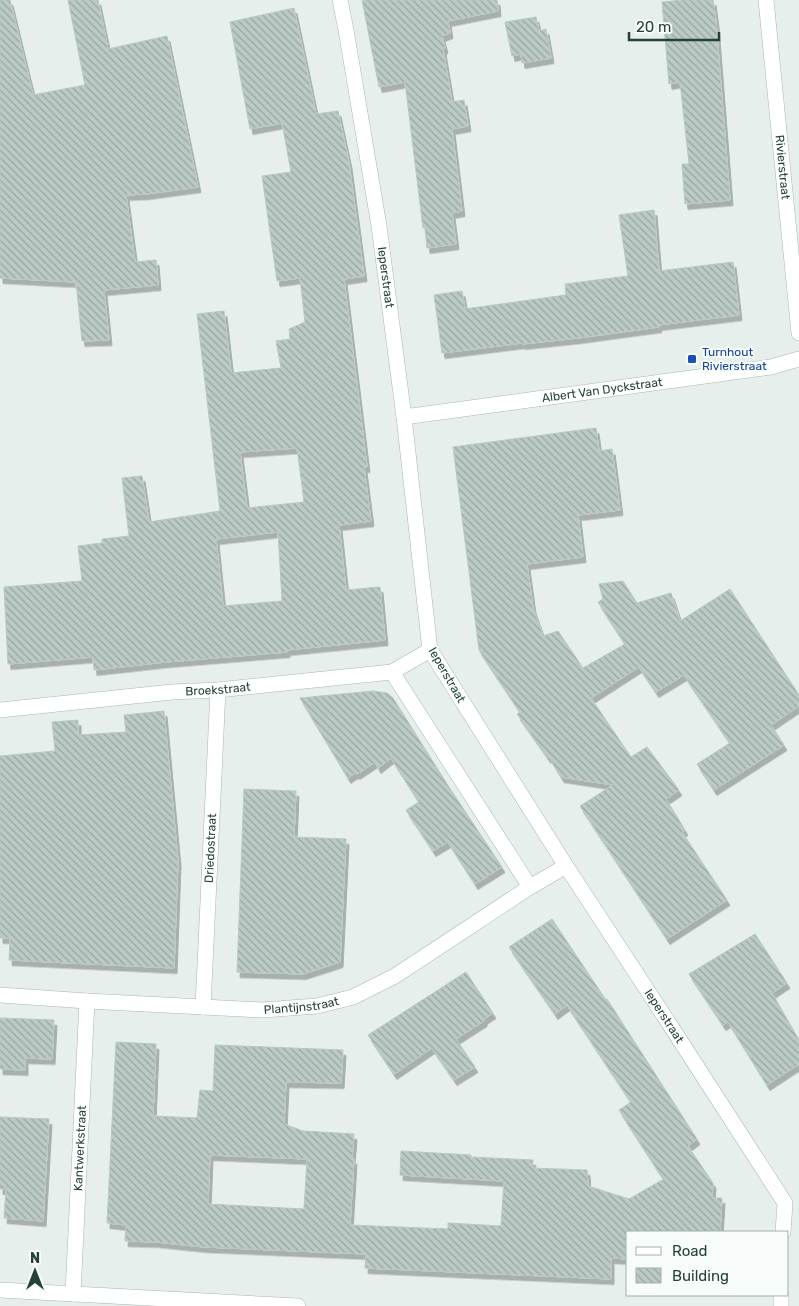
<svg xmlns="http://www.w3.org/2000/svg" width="799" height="1306" font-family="Rubik,sans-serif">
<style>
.building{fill:url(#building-back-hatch);stroke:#b8c9c2;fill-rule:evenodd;filter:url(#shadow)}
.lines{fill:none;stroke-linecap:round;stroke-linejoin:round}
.minor-casing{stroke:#a8b8b2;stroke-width:16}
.minor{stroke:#fff;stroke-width:15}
.transit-dot{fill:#1a4fb4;stroke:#f7fbf9;stroke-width:2}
.labels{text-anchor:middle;stroke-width:4;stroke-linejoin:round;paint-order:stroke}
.street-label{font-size:12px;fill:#24423a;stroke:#f7fbf9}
.transit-label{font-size:12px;fill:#164399;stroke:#f7fbf9;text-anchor:start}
</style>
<defs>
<pattern id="building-back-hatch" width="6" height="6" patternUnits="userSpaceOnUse" patternTransform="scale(1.25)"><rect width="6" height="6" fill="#bbcac4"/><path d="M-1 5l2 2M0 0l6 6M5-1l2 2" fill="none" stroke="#98a6a0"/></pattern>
<filter id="shadow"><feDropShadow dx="3" dy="5.5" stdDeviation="0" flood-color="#0004"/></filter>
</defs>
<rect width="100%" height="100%" fill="#e6efeb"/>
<path class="building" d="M 0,0 L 10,0 L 33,95 L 85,85 L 68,0 L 98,0 L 108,49 L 167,36 L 198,187 L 146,194 L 126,195 L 135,262 L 156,260 L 158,285 L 104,290 L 109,340 L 82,341 L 76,282 L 0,278 Z
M 362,0 L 497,0 L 498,11 L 448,21 L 450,33 L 442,36 L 445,48 L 443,49 L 452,102 L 464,100 L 468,126 L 452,129 L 462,211 L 452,213 L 456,244 L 427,248 L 425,228 L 423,228 L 405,82 L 379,87 Z
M 683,0 L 713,0 L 716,22 L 730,200 L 685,204 L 682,164 L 689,164 L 680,82 L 669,84 L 662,2 Z
M 294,8 L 316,114 L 338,111 L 349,163 L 364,276 L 344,279 L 367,467 L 364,467 L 371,521 L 339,525 L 346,590 L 380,587 L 385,640 L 287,650 L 287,652 L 166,662 L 94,670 L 93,657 L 8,664 L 4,587 L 82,581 L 78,546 L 102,543 L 102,539 L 129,536 L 122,478 L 142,476 L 149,522 L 220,511 L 197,314 L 224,311 L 231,373 L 281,368 L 276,341 L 290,339 L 289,329 L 305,322 L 300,278 L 277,281 L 262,176 L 291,172 L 282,123 L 250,129 L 230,22 ZM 297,448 L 304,502 L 247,508 L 240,452 ZM 278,532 L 282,601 L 223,606 L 216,539 Z
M 536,17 L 539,31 L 546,29 L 551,58 L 522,63 L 521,54 L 512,56 L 505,22 Z
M 654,210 L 659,271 L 733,262 L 739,315 L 658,325 L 659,327 L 578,338 L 522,344 L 522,343 L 442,353 L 434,295 L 462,291 L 465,309 L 566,295 L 565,284 L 628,276 L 619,215 Z
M 596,428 L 599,451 L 612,449 L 620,510 L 578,515 L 583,557 L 527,564 L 533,608 L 543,636 L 558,631 L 583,668 L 625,644 L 598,602 L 603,599 L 599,584 L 623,581 L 637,603 L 671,593 L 680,621 L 730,589 L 799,695 L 799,706 L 771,725 L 784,745 L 714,790 L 697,764 L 730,743 L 684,675 L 656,692 L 639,667 L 591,698 L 631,757 L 647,747 L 679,790 L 666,799 L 685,830 L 682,832 L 727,900 L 667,939 L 580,806 L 613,785 L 561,777 L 549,757 L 548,758 L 517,714 L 520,712 L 479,650 L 453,447 Z
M 373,691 L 387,693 L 393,698 L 447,784 L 502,867 L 475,884 L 448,842 L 433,851 L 406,810 L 419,802 L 391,758 L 378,768 L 375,762 L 357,774 L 355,773 L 348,778 L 300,698 Z
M 164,711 L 178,861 L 174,968 L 9,960 L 10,938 L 0,938 L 0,756 L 55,751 L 52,722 L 78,720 L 78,735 L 126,732 L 124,715 Z
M 244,789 L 296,791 L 294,837 L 346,839 L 340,962 L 303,974 L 237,972 Z
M 552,919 L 606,1000 L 607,999 L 697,1139 L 688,1146 L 713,1183 L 712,1198 L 722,1198 L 720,1232 L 628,1232 L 628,1259 L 611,1258 L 611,1279 L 365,1268 L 366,1254 L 204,1247 L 156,1242 L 125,1241 L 126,1225 L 107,1223 L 116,1042 L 156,1044 L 153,1116 L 197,1118 L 200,1090 L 213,1091 L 215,1045 L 343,1050 L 341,1083 L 286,1082 L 284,1124 L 303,1131 L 354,1134 L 352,1159 L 354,1159 L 350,1225 L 448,1229 L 448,1223 L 501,1226 L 504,1181 L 400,1175 L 401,1151 L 471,1155 L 471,1157 L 533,1160 L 532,1168 L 587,1170 L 588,1186 L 629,1199 L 662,1180 L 664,1180 L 619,1110 L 631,1102 L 567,1005 L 555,1014 L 509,947 ZM 210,1155 L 307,1159 L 304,1209 L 208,1204 Z
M 755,934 L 787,983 L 772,993 L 799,1040 L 799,1064 L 767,1085 L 728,1022 L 723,1025 L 689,974 Z
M 466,972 L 493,1013 L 484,1019 L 484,1021 L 456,1039 L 475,1067 L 454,1080 L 432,1048 L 394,1074 L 368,1035 Z
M 0,1018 L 54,1020 L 52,1059 L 25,1058 L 25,1070 L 0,1069 Z
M 0,1117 L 49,1119 L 43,1221 L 4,1218 L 6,1189 L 0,1189 Z"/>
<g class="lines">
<g class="minor-casing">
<g id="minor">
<path id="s1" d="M 340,0 L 346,30 L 379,226 L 404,417 L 430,650 L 566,866 L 672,1028 L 785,1203 L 783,1232"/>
<path id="s2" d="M 766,0 L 799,333"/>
<path id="s3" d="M 404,417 L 771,367 L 799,359"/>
<path d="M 392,672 L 530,887"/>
<path id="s4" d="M 0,710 L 172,692 L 218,690 L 392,672 L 430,650"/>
<path id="s5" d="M 0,995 L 87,1001 L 263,1010 L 317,1006 L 353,997 L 395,976 L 530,887 L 566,866"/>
<path id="s6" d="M 203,1007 L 218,690"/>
<path d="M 0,1290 L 298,1306"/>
<path id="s7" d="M 73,1294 L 87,1001"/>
<path d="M 781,1306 L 781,1295"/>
</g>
</g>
<use href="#minor" class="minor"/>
</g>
<rect class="transit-dot" x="687" y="354" width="10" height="10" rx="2.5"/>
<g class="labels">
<g class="street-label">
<text dy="4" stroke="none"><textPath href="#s2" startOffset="168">Rivierstraat</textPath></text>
<text dy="4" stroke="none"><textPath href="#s1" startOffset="281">Ieperstraat</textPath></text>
<text dy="4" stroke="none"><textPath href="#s3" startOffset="200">Albert Van Dyckstraat</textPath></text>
<text transform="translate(447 675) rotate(60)" y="4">Ieperstraat</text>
<text dy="4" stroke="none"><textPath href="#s4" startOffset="219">Broekstraat</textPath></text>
<text dy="4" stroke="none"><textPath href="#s6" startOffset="159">Driedostraat</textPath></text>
<text dy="4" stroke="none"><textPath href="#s5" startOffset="302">Plantijnstraat</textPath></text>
<text dy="4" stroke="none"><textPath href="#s1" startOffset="1091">Ieperstraat</textPath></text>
<text dy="4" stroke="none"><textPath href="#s7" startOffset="146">Kantwerkstraat</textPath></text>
</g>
<g class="transit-label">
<text x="702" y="356">Turnhout<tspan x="702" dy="14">Rivierstraat</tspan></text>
</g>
</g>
<rect x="626" y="1231" width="162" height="65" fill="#f7fbf9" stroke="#a3b1ad"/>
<rect x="636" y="1247" width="25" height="8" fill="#ffffff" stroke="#a3b1ad"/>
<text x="672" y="1256" font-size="15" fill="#24423a">Road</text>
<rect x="636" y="1268" width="25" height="15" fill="url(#building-back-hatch)" stroke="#a3b1ad"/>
<text x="672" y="1281" font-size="15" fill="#24423a">Building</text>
<g transform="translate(35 1271)" stroke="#f7fbf9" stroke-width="4" paint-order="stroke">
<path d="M0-4L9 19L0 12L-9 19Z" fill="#24423a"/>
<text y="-8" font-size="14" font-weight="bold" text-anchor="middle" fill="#24423a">N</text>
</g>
<path d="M629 32v8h90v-8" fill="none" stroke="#24423a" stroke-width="2.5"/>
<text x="636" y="32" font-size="15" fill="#24423a" stroke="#f7fbf9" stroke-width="4" paint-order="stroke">20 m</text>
</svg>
